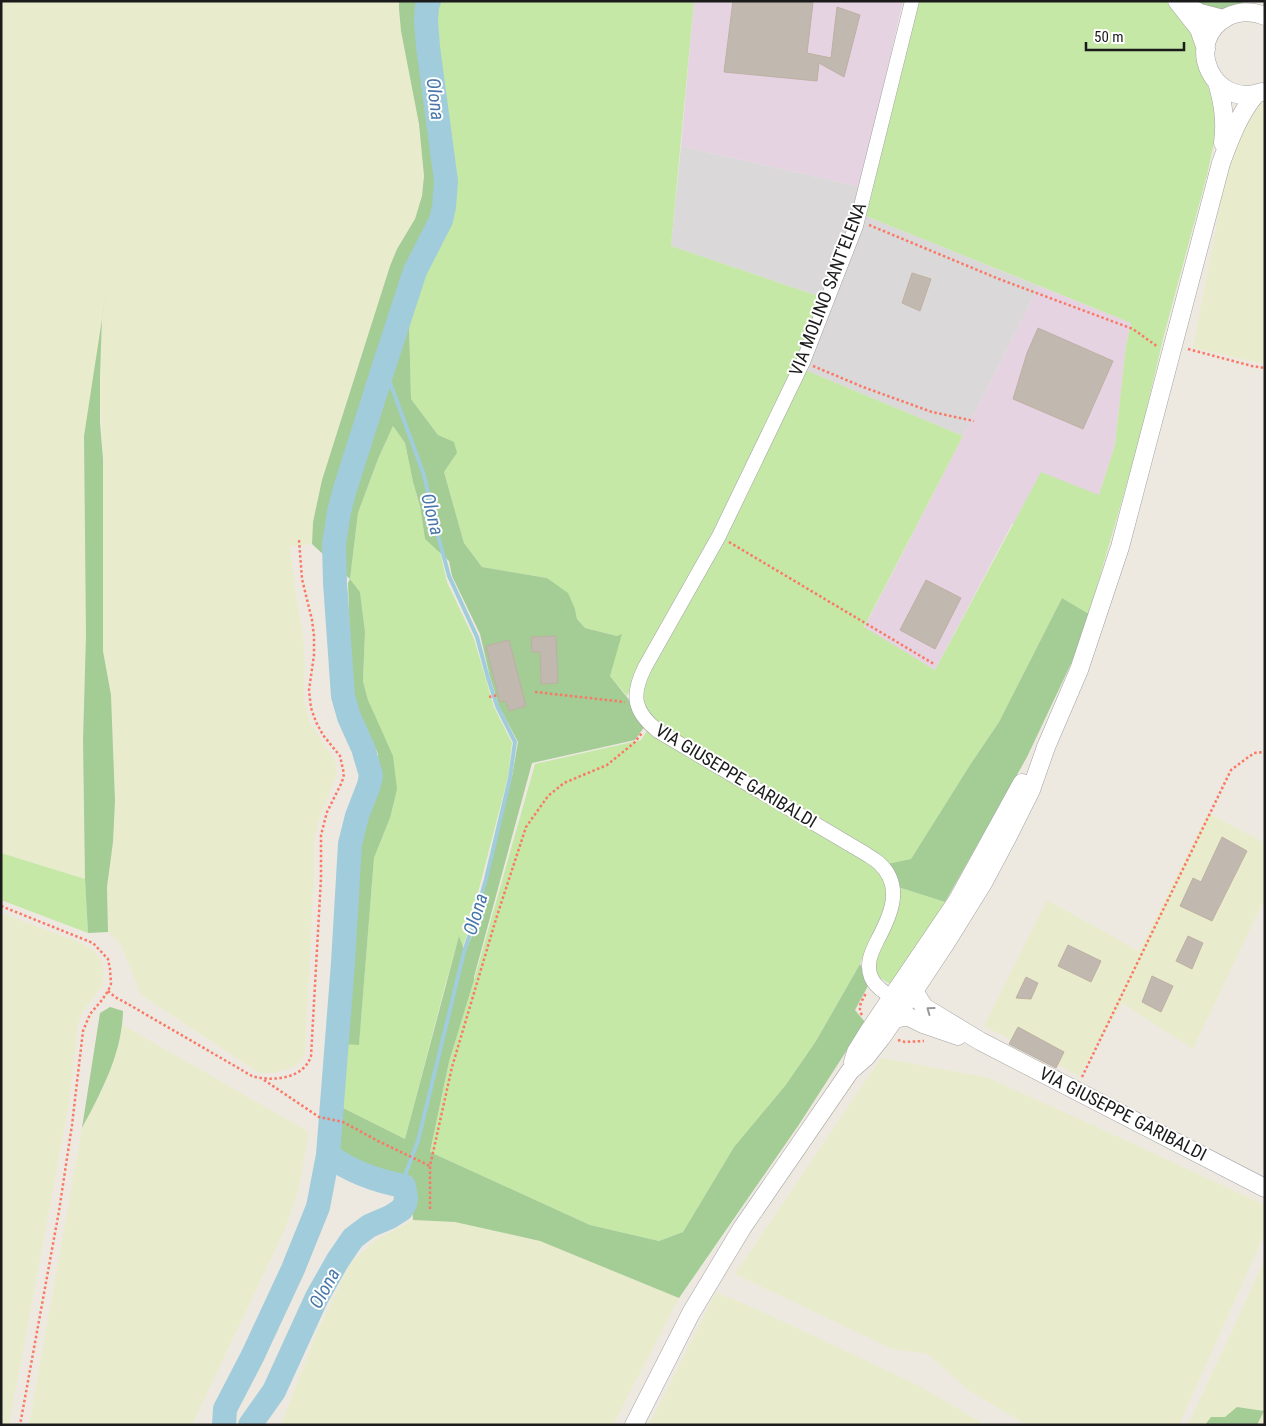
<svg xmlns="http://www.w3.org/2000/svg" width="1266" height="1426" font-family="'Roboto Condensed',sans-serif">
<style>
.residential{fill:#dad8d8}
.industrial{fill:#e6d3e2}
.farmland{fill:#e9eccc}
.grass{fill:#c5e8a6}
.forest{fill:#a4cc95}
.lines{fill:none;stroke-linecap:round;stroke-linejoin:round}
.stream{stroke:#a1ccdb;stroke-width:4}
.river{stroke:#a1ccdb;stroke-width:24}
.building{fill:#c1b8b0;stroke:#beb0a3}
.minor-casing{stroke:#a2a2a2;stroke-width:15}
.tertiary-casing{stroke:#a2a2a2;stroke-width:19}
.path{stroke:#f97966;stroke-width:2.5;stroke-dasharray:2.5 2.5;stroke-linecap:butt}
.minor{stroke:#fff;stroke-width:14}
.tertiary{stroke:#fff;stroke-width:18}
.oneway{stroke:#989898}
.labels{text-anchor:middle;stroke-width:4;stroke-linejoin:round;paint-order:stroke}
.street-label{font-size:18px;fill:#1b1b1b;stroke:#fff}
.water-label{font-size:19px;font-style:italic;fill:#4977aa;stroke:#fff}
</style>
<rect width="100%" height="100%" fill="#ede9e1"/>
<path class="residential" d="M 681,146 L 861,187 L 851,224 L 824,298 L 671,246 Z
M 866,216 L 1039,286 L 963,436 L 805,370 L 825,326 Z"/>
<path class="industrial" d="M 694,1 L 903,1 L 862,179 L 861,187 L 681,146 Z
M 1039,286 L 1131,323 L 1126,345 L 1115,445 L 1099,495 L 1012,524 L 935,670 L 864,628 L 963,436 Z"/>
<path class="farmland" d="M 1,1 L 399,1 L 399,9 L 401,31 L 419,124 L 424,176 L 422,196 L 415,219 L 397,249 L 390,266 L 322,480 L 313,522 L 312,544 L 290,547 L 296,595 L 303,633 L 305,664 L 304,698 L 310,723 L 335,761 L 337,774 L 319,820 L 314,841 L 314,879 L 305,1053 L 300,1063 L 290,1068 L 278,1072 L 261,1074 L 141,995 L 121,945 L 108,932 L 107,887 L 113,842 L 115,801 L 111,695 L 103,651 L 103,459 L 100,395 L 102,323 L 84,436 L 86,635 L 83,740 L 85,879 L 1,853 Z
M 1265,100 L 1265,364 L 1193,348 L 1224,186 L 1235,147 L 1246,120 Z
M 1208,813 L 1265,843 L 1265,898 L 1193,1049 L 1122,1003 L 1079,1076 L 984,1026 L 1047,900 L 1139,951 Z
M 1,913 L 82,943 L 94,951 L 102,961 L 104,972 L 103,985 L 82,1012 L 78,1025 L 69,1104 L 9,1425 L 1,1425 Z
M 123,1025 L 309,1132 L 301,1177 L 296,1198 L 285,1229 L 192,1425 L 29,1425 L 82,1128 L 105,1084 L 112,1065 Z
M 881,1058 L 986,1077 L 1084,1121 L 1265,1205 L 1265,1233 L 1179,1425 L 1027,1425 L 968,1390 L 928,1354 L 892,1349 L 735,1274 Z
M 413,1220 L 455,1222 L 540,1241 L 679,1298 L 613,1425 L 281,1425 L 317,1332 L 351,1262 L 376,1240 Z
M 1265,1260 L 1265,1425 L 1188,1425 Z
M 716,1292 L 763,1312 L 920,1386 L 985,1425 L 649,1425 Z"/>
<path class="grass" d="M 437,1 L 694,1 L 671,246 L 824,298 L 803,347 L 706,548 L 634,680 L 627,696 L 610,676 L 617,636 L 585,628 L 577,619 L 575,609 L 547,578 L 482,567 L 464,543 L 444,472 L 457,453 L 438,435 L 411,399 L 409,322 L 407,311 L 422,273 L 447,224 L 452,208 L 455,179 L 441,95 L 434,28 L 434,11 Z
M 919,1 L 1167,1 L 1198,42 L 1198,60 L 1214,102 L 1215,138 L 1207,175 L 1164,335 L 1138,445 L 1089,614 L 1062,598 L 999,722 L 970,765 L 911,859 L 887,864 L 656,725 C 641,707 641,699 646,676 L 805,370 L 963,436 L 864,627 L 935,670 L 1041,472 L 1099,495 L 1115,445 L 1126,345 L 1131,323 L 866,216 Z
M 393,426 L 405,443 L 413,482 L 420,506 L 425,539 L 440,552 L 447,582 L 474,639 L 494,707 L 512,743 L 508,777 L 467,935 L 463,947 L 459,937 L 445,986 L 405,1139 L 341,1107 L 344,1044 L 359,1044 L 374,858 L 390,818 L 379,727 L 368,700 L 363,681 L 365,632 L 360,592 L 350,579 L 358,513 L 378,459 Z
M 648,729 L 873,864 L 884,879 L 887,890 L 884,913 L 871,937 L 860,964 L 816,1041 L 785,1086 L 734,1147 L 683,1232 L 659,1241 L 590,1225 L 430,1152 L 449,1062 L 474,980 L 535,764 L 641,740 Z
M 1,853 L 85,879 L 88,933 L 1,900 Z
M 898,887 L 945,902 L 893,986 L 879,977 L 874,968 Z"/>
<path class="forest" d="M 399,1 L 420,1 L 417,14 L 424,68 L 441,178 L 440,200 L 436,217 L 412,265 L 404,292 L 409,322 L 411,399 L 438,435 L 454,442 L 457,453 L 444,472 L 464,543 L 482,567 L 547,578 L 568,593 L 575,609 L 577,619 L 585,628 L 617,636 L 622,634 L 610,676 L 630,701 L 645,726 L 635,740 L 532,763 L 474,977 L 474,980 L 449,1062 L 430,1152 L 590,1225 L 659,1241 L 683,1232 L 734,1147 L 785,1086 L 816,1041 L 860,964 L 869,984 L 855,1010 L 865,1022 L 800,1123 L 679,1298 L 540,1241 L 455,1222 L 413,1220 L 412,1206 L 413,1188 L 399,1178 L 368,1172 L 332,1153 L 341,1107 L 405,1139 L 459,936 L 465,952 L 472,936 L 512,777 L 518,742 L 499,706 L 490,677 L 480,634 L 452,576 L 449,561 L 425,539 L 420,506 L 413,482 L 405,443 L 393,426 L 378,459 L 358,513 L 350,579 L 360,592 L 365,632 L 363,681 L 368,700 L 393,756 L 397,789 L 390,818 L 374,858 L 359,1045 L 344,1044 L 347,995 L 355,924 L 361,844 L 368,816 L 379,785 L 378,754 L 352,696 L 348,583 L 350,579 L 312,544 L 313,522 L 322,480 L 390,266 L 397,249 L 415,219 L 422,196 L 424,176 L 419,124 L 401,31 L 399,9 Z
M 1190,1 L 1244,1 L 1237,7 L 1219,12 Z
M 106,293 L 102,318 L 100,376 L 100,423 L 103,459 L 103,651 L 111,695 L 115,801 L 113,842 L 107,887 L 108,932 L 88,933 L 85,879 L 83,740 L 86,635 L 84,436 Z
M 1062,598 L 1089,614 L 1077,651 L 1027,757 L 945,902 L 898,887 L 887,864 L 911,859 L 970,765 L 999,722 Z
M 110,1007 L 123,1011 C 122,1053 102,1091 82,1128 L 100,1013 Z
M 1237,1407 L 1264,1411 L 1257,1425 L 1205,1425 L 1211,1417 L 1225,1417 Z"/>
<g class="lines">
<path class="stream" d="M 384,366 L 424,475 L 436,528 L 449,576 L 477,637 L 488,678 L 497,706 L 515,742 L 510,778 L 486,879 L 471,931 L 464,952 L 418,1141 L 405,1175 L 404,1186"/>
<path class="river" d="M 224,1425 L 225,1409 L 253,1355 L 293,1269 L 318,1207 L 328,1155 L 343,963 L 350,844 L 357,816 L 369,785 L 371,775 L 363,748 L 349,717 L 343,696 L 335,583 L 334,544 L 339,512 L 345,489 L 384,366 L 415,271 L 441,220 L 444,207 L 446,181 L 428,47 L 426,21 L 427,6 L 429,1
M 250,1425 L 274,1391 L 317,1297 L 338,1260 L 353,1238 L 369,1226 L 390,1217 L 401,1210 L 405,1204 L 406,1198 L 404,1186 C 376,1181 351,1172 328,1155"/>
</g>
<path class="building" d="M 733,1 L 804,1 L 813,3 L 807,53 L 831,58 L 837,7 L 860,15 L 844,77 L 819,63 L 817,81 L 724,72 Z
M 912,273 L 931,279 L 920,311 L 902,303 Z
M 1038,328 L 1113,361 L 1083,429 L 1013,399 L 1027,353 Z
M 926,580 L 961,598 L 935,649 L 900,630 Z
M 556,636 L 558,683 L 541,684 L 540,652 L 532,652 L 531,637 Z
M 509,640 L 526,706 L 509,711 L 506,701 L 500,702 L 486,646 Z
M 1222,837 L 1247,851 L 1212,921 L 1180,906 L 1193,878 L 1201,882 Z
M 1188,936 L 1203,943 L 1192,969 L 1176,961 Z
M 1068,945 L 1101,961 L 1091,982 L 1058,966 Z
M 1152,976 L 1173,986 L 1161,1012 L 1142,1002 Z
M 1026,977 L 1038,983 L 1031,999 L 1016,998 Z
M 1018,1027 L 1064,1052 L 1056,1068 L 1009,1044 Z"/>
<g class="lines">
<g class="minor-casing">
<path id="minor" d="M 887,994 C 881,990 874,985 871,977 C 866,964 871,953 877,941 C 891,915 904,886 879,863 C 875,859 870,857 866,854 L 658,731 C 633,711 631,695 645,667 L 719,536 L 803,362 L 856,226 L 912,1"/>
</g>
<g class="tertiary-casing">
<path id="tertiary" d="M 1177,1 L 1199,29 L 1206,49
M 1182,3 L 1200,13 L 1223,19
M 1217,82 C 1223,103 1226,121 1223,143
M 1262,92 C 1213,110 1182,41 1227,17 C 1239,11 1252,11 1265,16
M 914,991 L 924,1007 L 980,1041 L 1265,1188
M 895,1019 L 903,1017 L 909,1017 L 923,1024 L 958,1036
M 853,1062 L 856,1052 L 869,1031 L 957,901 L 1022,783
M 634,1425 L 691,1313 L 742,1228 L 850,1071 L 866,1057 L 881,1038 L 914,991 L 947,941 L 983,883 L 1008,836 L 1031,790 L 1046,747 L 1079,670 L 1120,547 L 1221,163 C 1230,139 1239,114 1256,94"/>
</g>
<path class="path" d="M 869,225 L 999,279 L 1133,329 L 1158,347
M 1188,349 L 1252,366 L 1265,368
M 813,366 L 863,387 L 932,412 L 974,421
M 729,542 L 934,664
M 535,692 L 625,702
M 489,697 L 498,695
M 1,906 L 93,943 L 108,959 L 110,969 L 111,984 L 108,991 L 102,1000 L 90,1014 L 83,1031 L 72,1125 L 59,1211 L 20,1425
M 108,991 L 115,997 L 128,1004 L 252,1076 C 272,1082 304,1079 311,1056 L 321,878 L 321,835 L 327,812 L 342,782 L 344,774 L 340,756 L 323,735 L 316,722 L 311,708 L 309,690 L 314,655 L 314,636 L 312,620 L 302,579 L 299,540
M 862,1015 C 857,1007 862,1001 866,993
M 898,1040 L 905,1042 L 924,1041
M 1082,1077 L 1231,770 L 1254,753 L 1265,752
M 264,1080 L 319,1117 L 343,1122 L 378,1141 L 430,1166
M 430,1209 L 430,1166 L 452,1067 L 496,919 L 526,827 L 548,796 L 564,783 L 607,765 L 634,743 L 642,733"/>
<use href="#minor" class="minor"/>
<use href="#tertiary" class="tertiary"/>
</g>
<defs><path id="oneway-chevron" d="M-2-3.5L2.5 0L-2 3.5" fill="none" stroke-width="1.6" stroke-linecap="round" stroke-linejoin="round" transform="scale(1.25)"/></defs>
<use class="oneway" href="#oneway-chevron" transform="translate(930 1010) rotate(-144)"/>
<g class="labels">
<g class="street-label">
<text transform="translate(828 289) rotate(-69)" y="6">VIA MOLINO SANT'ELENA</text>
<text transform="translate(736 776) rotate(31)" y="6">VIA GIUSEPPE GARIBALDI</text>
<text transform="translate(1123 1114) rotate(27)" y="6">VIA GIUSEPPE GARIBALDI</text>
</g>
<g class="water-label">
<text transform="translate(436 99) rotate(83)" y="7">Olona</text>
<text transform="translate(433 514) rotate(76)" y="7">Olona</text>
<text transform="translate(475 914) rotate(-73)" y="7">Olona</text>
<text transform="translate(324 1288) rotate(-61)" y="7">Olona</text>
</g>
</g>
<rect width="1266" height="1426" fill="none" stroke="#1b1b1b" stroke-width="5"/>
<path d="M1086 42v8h98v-8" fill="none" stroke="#1b1b1b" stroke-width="2.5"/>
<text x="1094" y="42" font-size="15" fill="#1b1b1b" stroke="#ffffff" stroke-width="4" paint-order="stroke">50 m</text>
</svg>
